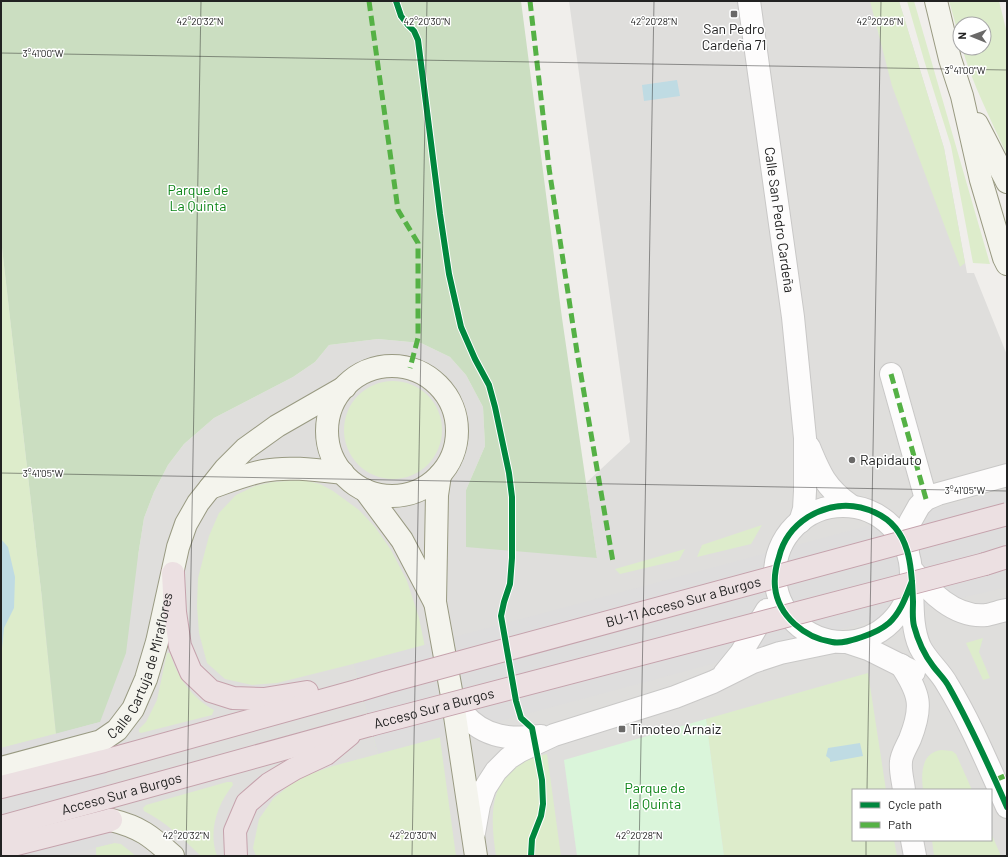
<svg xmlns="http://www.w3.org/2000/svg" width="1008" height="857" font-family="Barlow,sans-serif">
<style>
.residential{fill:#dfdedc;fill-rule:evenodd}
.grass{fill:#ddeccb}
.forest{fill:#cbdec1}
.park{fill:#daf5da}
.water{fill:#bfdbe3}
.pier{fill:#dedddd}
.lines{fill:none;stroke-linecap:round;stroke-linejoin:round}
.minor-casing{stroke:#c9c8c7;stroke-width:24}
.tertiary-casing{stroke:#c9c8c7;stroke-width:24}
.secondary-casing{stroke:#999a82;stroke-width:24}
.motorway-casing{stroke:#c5a2ac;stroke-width:24}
.minor{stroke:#fdfcfc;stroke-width:22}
.tertiary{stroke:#fdfcfc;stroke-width:22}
.secondary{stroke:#f4f4ed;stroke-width:22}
.motorway{stroke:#ece0e2;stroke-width:22}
.motorway-bridge-casing{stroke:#c5a2ac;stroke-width:24;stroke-linecap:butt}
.motorway-bridge{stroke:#ece0e2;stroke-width:22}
.quiet{stroke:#55b145;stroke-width:5;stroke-dasharray:10 5;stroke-linecap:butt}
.cycleway-casing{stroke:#fff;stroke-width:8}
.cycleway{stroke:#00873e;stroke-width:6}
.ticks{fill:none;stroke:#222;stroke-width:1;stroke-opacity:0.45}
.poi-dot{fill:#6a6968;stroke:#fff;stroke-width:1.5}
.labels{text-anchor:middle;stroke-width:3;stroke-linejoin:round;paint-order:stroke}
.poi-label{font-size:14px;fill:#222;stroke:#fff;text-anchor:start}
.park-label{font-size:14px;fill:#0c8416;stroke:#fff}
.street-label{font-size:14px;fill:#222;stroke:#fff}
.ticks-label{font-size:10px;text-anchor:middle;fill:#222;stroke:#fff;stroke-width:3;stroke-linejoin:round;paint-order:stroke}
</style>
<rect width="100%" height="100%" fill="#f0eeeb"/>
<path class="residential" d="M 569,1 L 899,1 L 944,148 L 967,273 L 974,273 L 1007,355 L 1007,856 L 1,856 L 1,556 L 42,599 L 49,659 L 138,556 L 144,518 L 154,492 L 168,465 L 184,444 L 214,418 L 293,377 L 315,362 L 329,345 L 378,339 L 421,343 L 450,357 L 466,375 L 483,407 L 485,446 L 466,490 L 597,558 L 586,483 L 630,442 ZM 853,790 L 991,790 L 991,840 L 853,840 Z"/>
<path class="grass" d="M 870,1 L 899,1 L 944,148 L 965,263 L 960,267 L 892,86 Z
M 907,1 L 914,1 L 990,264 L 973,263 L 951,146 L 924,60 Z
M 949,1 L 999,1 L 1007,33 L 1007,155 C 991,120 973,85 962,48 L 984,48 L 984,24 L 960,24 L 960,40 Z
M 1,239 L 42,599 L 56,734 L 1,748 Z
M344 430a49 49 0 1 1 98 0a49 49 0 1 1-98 0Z
M 303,480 L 320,484 L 333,491 L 359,510 L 375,527 L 391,550 L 407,581 L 419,618 L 433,687 L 456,856 L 256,856 L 253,848 L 259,819 L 273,799 L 298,778 L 333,766 L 378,754 L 353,664 L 277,683 L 252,685 L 225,679 L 207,663 L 199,633 L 197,606 L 198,578 L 209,536 L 219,513 L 236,495 L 255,486 L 273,482 Z
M 762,525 L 751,544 L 697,557 L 702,545 Z
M 685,549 L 679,560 L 620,574 L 615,569 Z
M 983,638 L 979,652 L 990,678 L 983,680 L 966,643 Z
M 167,653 L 170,653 C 177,677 192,698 214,710 L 212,715 L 141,733 L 139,732 L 139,729 L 146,722 L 157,700 Z
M 868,673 L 886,790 L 853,790 L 853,840 L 894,840 L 897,856 L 724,856 L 706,719 Z
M 942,750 L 952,751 L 956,754 L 972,790 L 923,790 C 921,774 921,752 942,750 Z
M 547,754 L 561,856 L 496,856 C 493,836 490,811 497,792 C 500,782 514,768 523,762 C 531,758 539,756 547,754 Z
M 227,782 L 232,782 L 233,785 C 217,804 208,832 217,856 L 201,856 C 183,839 166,822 144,811 L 143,808 L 146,805 Z
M 991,833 L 1001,856 L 934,856 L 932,840 L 991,840 Z
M 114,843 L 121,844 L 136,856 L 96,856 L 96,847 Z"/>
<path class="forest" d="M 1,1 L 521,1 L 562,318 L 597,558 L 466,547 L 466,490 L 485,446 L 483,407 L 466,375 L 450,357 L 421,343 L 378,339 L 329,345 L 315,362 L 293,377 L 214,418 L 184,444 L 168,465 L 154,492 L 144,518 L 138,556 L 126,653 L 100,722 L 56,734 L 42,599 L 1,239 Z"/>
<path class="park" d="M 706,719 L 724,856 L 577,856 L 564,760 Z"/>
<path class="water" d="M 677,80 L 680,96 L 644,101 L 642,85 Z
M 1,539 L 8,547 L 15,577 L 14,608 L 4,628 L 1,658 Z
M 860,743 L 863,756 L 830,762 L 830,759 L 826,756 L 828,748 Z"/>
<path class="pier" d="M 1007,490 L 1007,587 L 924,607 L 378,754 L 353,664 L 901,517 Z
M 100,722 L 114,843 L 62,856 L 1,856 L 1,748 Z"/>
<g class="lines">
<g class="minor-casing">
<g id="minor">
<path id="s1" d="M 749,1 L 793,317 L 805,438 L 805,491 L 804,509 L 800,522"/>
<path d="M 891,374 L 926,499"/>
<path d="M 809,447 C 820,474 826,488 850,505"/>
<path d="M 912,581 C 913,603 911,627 920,647 C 927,661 940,671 947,684 C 971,723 988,765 1007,807"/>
<path d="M 847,642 L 868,649 L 914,672"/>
<path d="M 901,665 C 920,694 923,706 910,739 C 907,746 901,755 901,762 C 900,771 903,781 904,790"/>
<path d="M 912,840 L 915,856"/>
</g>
</g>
<g class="tertiary-casing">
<path id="tertiary" d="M775 574a68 68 0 1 1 136 0a68 68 0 1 1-136 0Z
M 908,550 L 910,522 L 919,506 L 926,499 L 938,494 L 1007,475
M 911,569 C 929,591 954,618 986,615 C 993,614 1000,611 1007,610
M 724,674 L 741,653 L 767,610
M 452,696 C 456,702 459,709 464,714 C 484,738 512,740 541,736
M 474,833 L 479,805 L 485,788 L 496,771 L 509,758 L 520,751 L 554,735 L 675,697 L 713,682 L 753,662 L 780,653 L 833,642"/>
</g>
<g class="secondary-casing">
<g id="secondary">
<path d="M 936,1 L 950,59 L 962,96 L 981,180 L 1004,258 L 1007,264"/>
<path d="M 977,124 L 1007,182"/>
<circle cx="392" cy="431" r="65"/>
<path d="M 440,475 L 437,495 L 435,602 L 452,696 L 476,856"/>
<path d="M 210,488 C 227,482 244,475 263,471 C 288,466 317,470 343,473"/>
<path d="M 365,490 L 402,540 L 434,601"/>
<path id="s2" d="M 1,768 L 101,741 L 117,730 L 133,709 L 146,679 L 157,642 L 178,547 L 186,524 L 198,503 L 225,469 L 245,449 L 277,426 L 345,387"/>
<path d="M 111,820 C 140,827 151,836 173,856"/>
</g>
</g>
<g class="motorway-casing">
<g id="motorway">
<path d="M 985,564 L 1007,557"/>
<path d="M 173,573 L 175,612 L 180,646 L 191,672 L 211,691 L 233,698 L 264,699 L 307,692"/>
<path d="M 1,787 L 104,761 L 360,690"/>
<path id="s3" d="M 1,827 L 370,725"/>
<path d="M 1,848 L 111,820"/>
<path d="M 236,856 L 235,831 L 247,803 L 269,784 L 294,769 L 326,754 L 349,735"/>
</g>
</g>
<use href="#minor" class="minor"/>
<use href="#tertiary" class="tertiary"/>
<use href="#secondary" class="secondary"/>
<use href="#motorway" class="motorway"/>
<g class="motorway-bridge-casing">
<g id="motorway-bridge">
<path id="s4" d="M 360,690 L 387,682 L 1007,514"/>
<path id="s5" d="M 370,725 L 985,564"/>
</g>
</g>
<use href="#motorway-bridge" class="motorway-bridge"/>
<path class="quiet" d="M 369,1 L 398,210 L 418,243 L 418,338 L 410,368
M 530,1 L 549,168 L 577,352 L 613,562
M 891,374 L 926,499
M 995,780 L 1007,775"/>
<g class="cycleway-casing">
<path id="cycleway" d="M 396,1 L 401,16 L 408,25 L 414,31 L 418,40 L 440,214 L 449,274 L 461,327 L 475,359 L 489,385 L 495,407 L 509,473 L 512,497 L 512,558 L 510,584 L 504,602 L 501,616 L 516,701 L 521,718 L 532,728 L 542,780 L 543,804 L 541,816 L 532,839 L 531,856
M 912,581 C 906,596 901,612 889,623 C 882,629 871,634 862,637 C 853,640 842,644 832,642 C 805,638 778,616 775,587 C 774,577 776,566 779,557 C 783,540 794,526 808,517 C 830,504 853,502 876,513 C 911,529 912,569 913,602 C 913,610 912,618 914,626 C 918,641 923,653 933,666 C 938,673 945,679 949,687 C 971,726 989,766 1007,807"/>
</g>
<use href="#cycleway" class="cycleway"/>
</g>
<path class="ticks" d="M 1,53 L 1007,70M 1,473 L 1007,491M 867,790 L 881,1M 186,856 L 201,1M 412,856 L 427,1M 639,856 L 654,1M 866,856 L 866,840"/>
<g class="poi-dot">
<rect x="730" y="10" width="8" height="8" rx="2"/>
<circle cx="852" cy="460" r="4"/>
<rect x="618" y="725" width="8" height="8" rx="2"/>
</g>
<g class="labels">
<g class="poi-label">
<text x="734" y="34" text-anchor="middle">San Pedro<tspan x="734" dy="16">Cardeña 71</tspan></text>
<text x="860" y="465">Rapidauto</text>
<text x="630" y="734">Timoteo Arnaiz</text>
</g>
<g class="park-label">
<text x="198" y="195">Parque de<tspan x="198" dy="16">La Quinta</tspan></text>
<text x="655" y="793">Parque de<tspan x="655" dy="16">la Quinta</tspan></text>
</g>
<g class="street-label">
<text dy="5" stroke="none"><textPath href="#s1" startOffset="221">Calle San Pedro Cardeña</textPath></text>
<text dy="5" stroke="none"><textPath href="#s4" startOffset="335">BU-11 Acceso Sur a Burgos</textPath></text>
<text dy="5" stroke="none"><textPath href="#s2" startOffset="192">Calle Cartuja de Miraflores</textPath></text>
<text dy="5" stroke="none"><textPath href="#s5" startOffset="66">Acceso Sur a Burgos</textPath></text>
<text dy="5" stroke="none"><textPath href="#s3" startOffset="125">Acceso Sur a Burgos</textPath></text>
</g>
</g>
<g class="ticks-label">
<text x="200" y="25">42°20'32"N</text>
<text x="427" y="25">42°20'30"N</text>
<text x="654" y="25">42°20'28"N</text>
<text x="880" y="25">42°20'26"N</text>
<text x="43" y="57">3°41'00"W</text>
<text x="965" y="74">3°41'00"W</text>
<text x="43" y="477">3°41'05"W</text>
<text x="965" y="494">3°41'05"W</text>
<text x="186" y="839">42°20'32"N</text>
<text x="413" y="839">42°20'30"N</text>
<text x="639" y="839">42°20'28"N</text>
</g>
<rect width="1008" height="857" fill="none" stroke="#222222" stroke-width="4"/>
<rect x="852" y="789" width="140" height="52" fill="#ffffff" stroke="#a7a7a7"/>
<rect x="860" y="802" width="20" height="6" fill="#00873e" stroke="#a7a7a7"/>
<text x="888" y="809" font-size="12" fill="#222222">Cycle path</text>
<rect x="860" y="822" width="20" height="6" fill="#55b145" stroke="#a7a7a7"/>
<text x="888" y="829" font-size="12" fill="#222222">Path</text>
<g transform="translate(972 36) rotate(271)"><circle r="19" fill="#ffffff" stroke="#a7a7a7"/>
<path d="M0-3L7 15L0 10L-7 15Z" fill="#6a6968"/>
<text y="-6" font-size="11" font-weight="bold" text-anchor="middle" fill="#222222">N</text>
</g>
</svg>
